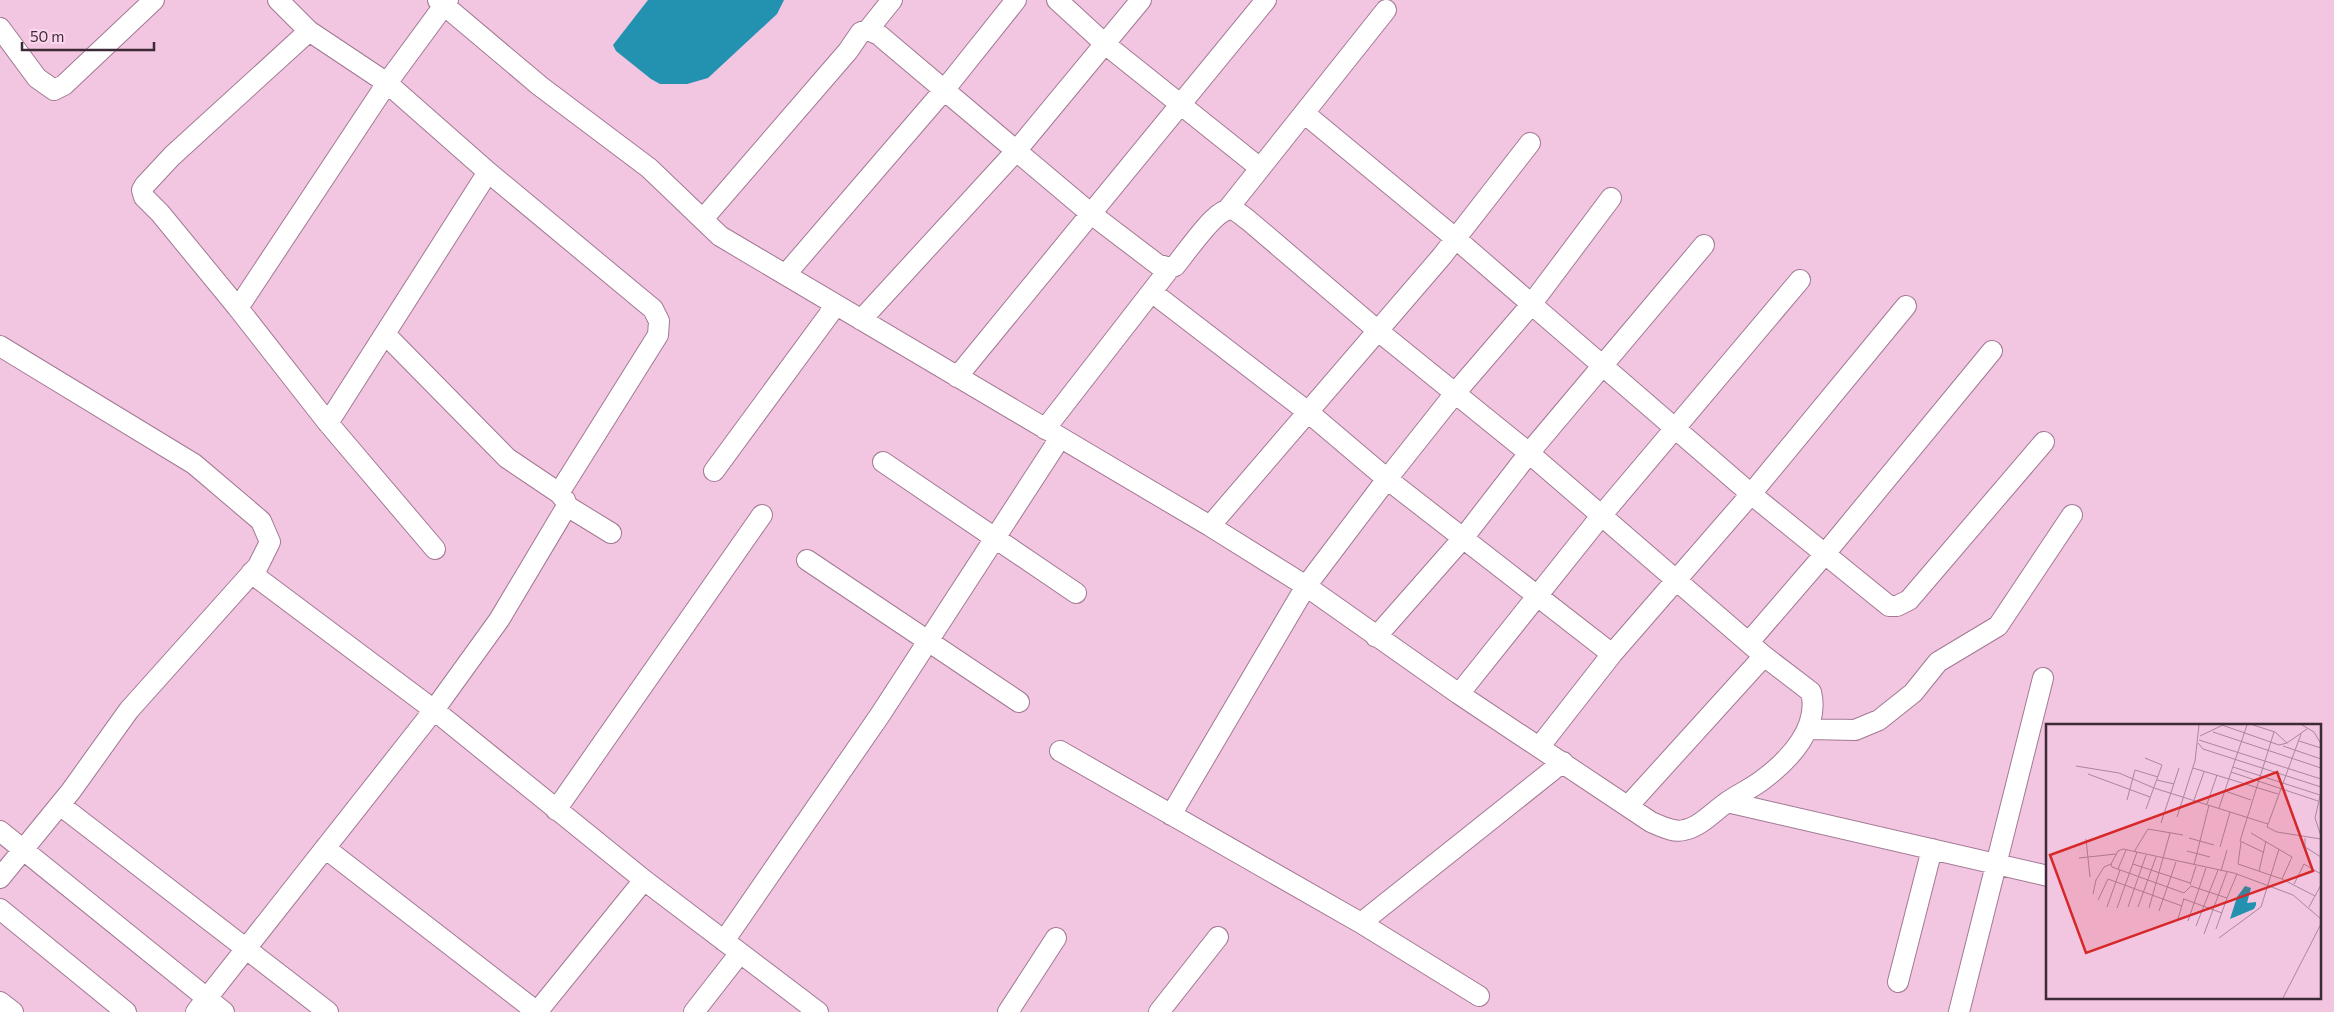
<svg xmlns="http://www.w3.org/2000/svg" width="2334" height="1012" font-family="Commissioner,sans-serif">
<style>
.water{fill:#2392b0}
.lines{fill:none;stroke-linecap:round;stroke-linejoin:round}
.minor-casing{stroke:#a27993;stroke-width:22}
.minor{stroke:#fff;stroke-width:20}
.inset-road{fill:none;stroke:#a9879d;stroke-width:1}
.view{fill:#d62828;fill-opacity:0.15;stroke:#d62828;stroke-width:2.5}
.inset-edge{fill:none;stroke:#3c2b36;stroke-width:2.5}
</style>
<rect width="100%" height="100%" fill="#f2c5e1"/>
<path class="water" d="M 648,0 L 784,0 L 777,14 L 708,78 L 687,84 L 660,84 L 651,79 L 616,51 L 613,45 Z"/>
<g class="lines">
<g class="minor-casing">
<path id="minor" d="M 278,0 L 309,31 L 387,83 L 488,172 L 653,309 L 659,321 L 658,335 L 559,493
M 438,0 L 540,86 L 649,168 L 720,236 L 1210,526 L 1306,586 L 1459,694 L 1651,822 C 1661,826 1673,833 1684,830 C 1700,827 1713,812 1726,803 C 1738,794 1753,788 1765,778 C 1790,759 1820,727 1811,692 L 1764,656 L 1529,453 L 1377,330 L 1248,220 C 1242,216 1234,207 1227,210 C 1212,214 1186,253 1175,266 L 1170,268 L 1157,264 L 1090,213 L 879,35 L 868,30 L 861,32 L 848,51 L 703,219
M 1057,0 L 1105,44 L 1260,168
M 0,28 L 37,78 L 54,90 L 64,85 L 154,0
M 868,30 L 892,0
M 309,31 L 172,156 L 145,185 L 142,190 L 144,197 L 160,213 L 238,308 L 328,423 L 435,549
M 1304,113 L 1455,238 L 1751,494 L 1889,606 L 1897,606 L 1909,600 L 2044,442
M 1227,210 L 1386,10
M 786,274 L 945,89 L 1016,0
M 1153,293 L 1308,412 L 1387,479 L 1612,654
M 238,308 L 387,83 L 448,0
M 861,320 L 1017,150 L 1141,0
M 0,346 L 194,464 L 261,521 L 270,542 L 258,566 L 129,710 L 71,791 L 0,878
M 957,377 L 1266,0
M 328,423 L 488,172
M 1045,429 L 1170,268
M 883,462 L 1076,593
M 714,471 L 836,305
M 567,506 L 611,533
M 1210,526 L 1442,256 L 1530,143
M 807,560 L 1019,702
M 251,573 L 434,710 L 644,880 L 818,1012
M 1376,637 L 1464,537 L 1529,453 L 1704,245
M 1749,642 L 1824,555 L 1992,351
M 1459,694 L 1601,516 L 1800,280
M 1809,729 L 1855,730 L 1879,720 L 1913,693 L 1938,662 L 1998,626 L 2072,515
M 1540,746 L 1612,654 L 1751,494 L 1906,306
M 1060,751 L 1361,923 L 1563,762
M 1727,802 L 2048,876
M 60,805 L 328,1012
M 1628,806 L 1764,656
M 556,810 L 762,515
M 1171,815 L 1306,586 L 1387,479 L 1456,392 L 1530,306 L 1611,198
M 0,831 L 224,1012
M 325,848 L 537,1012
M 0,909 L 126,1012
M 1361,923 L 1479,996
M 724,941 L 880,715 L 1060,438
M 1898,982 L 1932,849
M 0,1002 L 13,1012
M 196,1012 L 434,710 L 499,620 L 567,506 L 565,500 L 559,493 L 507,458 L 385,334
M 537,1012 L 644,880
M 694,1012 L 740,953
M 1008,1012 L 1056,938
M 1159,1012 L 1218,937
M 1959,1012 L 2043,678"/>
</g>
<use href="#minor" class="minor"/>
</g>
<g transform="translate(2046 724)">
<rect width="275" height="275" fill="#f2c5e1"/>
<path d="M 199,162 L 205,164 L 201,179 L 210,178 L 210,181 L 208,185 L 184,195 L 191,173 Z" fill="#2392b0"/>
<path class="inset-road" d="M 176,1 L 233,21 L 241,19M 207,1 L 229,8 L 241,19 L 261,5M 256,1 L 268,8 L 275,20M 167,8 L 275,44M 255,10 L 221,103 L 231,108 L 275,115M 154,12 L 177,1M 153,16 L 275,55M 253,17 L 275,24M 152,19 L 157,25 L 275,63M 237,22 L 275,35M 99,34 L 116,41 L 100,85M 30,42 L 73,49 L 108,64 L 222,100M 187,43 L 274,71M 147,44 L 232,70M 185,48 L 272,77M 42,50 L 104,73M 111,56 L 128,60M 179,67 L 205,76M 275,68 L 269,94 L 275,112M 81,76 L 89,46 L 112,53M 148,76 L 158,48M 161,80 L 171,51M 173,84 L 201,1M 131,93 L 149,37 L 153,1M 115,99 L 133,44M 205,109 L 246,133 L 236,155M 143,114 L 168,121M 259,114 L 259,123 L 275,133M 40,115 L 44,153M 195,118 L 192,140 L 236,155 L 269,172M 174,123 L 184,88M 141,127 L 164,133M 88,128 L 102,105 L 137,111M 217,128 L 194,117 L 228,8M 33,134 L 70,130M 87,140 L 144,159M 148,141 L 163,81M 72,145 L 80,126M 175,147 L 181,126M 213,147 L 220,117M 191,150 L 181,174 L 145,162 L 138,169 L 66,143 L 65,140 L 72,127 L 77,125 L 188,149 L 247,171 L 275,195M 248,160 L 258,140 L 275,150M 144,161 L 150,142M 47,170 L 50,156 L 58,143 L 65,140M 138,175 L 176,189M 52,176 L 62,155 L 136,182M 61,183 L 74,146M 82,183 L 100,131M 92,183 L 110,133M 263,183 L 275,161M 71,184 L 91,128M 103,184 L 124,109M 113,187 L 130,138M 132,195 L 138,174M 142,197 L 160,144M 150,202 L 172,146M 170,205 L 181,174M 158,210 L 181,148M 173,214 L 215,183 L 233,125M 237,274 L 275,200"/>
<path class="view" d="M 231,48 L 267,147 L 40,229 L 4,131 Z"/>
<rect width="275" height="275" class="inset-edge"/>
</g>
<path d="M22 42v8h132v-8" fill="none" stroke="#3c2b36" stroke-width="2.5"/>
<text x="30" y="42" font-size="15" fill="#3c2b36" stroke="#fad5eb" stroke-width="4" paint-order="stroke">50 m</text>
</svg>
